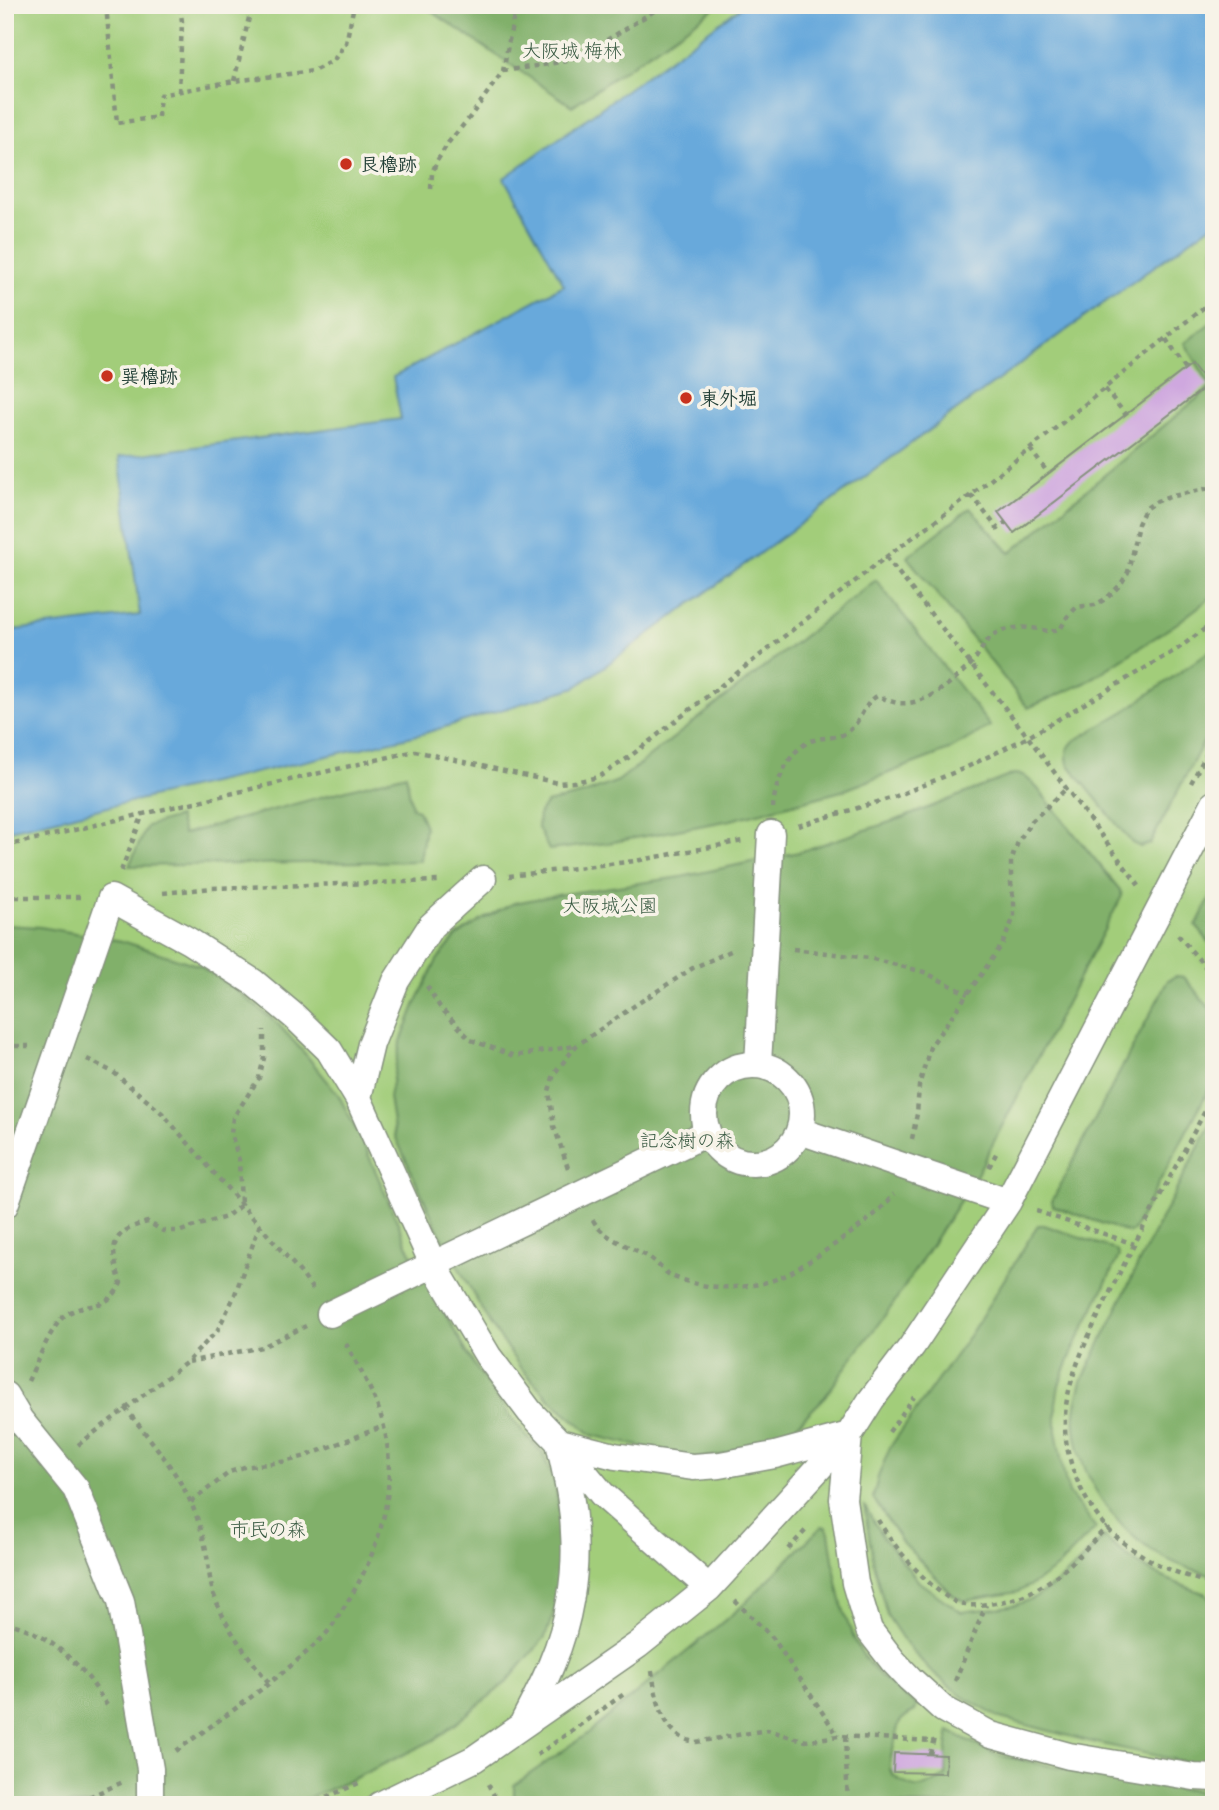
<svg xmlns="http://www.w3.org/2000/svg" width="1219" height="1810" font-family="'Balsamiq Sans','Klee One',sans-serif">
<style>
.green{fill:#a2cd7a;stroke:#608557;stroke-width:2}
.forest{fill:#81b06a;stroke:#50764f;stroke-width:2}
.water{fill:#67a9db;stroke:#437388;stroke-width:2}
.building{fill:#cfa8df}
.lines{fill:none;stroke-linecap:round;stroke-linejoin:round}
.street-casing{stroke:#86927e;stroke-width:29}
.path{stroke:#86927e;stroke-width:4.5;stroke-dasharray:5 5;stroke-linecap:butt}
.street{stroke:#fff;stroke-width:26}
.poi-dot{fill:#c8321e;stroke:#f7f3e8;stroke-width:2.5}
.labels{text-anchor:middle;stroke-width:7;stroke-linejoin:round;paint-order:stroke}
.park-label{font-size:19px;fill:#395a42;stroke:#f7f3e8}
.poi-label{font-size:19px;font-weight:bold;fill:#1f3d34;stroke:#f7f3e8;text-anchor:start}
</style>
<rect width="100%" height="100%" fill="#f7f3e8"/>
<filter id="ink" filterUnits="userSpaceOnUse"><feTurbulence type="fractalNoise" baseFrequency=".0143" numOctaves="2"/><feDisplacementMap in="SourceGraphic" scale="14" xChannelSelector="R" yChannelSelector="G"/><feConvolveMatrix kernelMatrix="1 2 1 2 8 2 1 2 1" color-interpolation-filters="sRGB"/></filter>
<filter id="wash" filterUnits="userSpaceOnUse"><feTurbulence type="fractalNoise" baseFrequency=".00686" numOctaves="4" result="noise"/><feDisplacementMap in="SourceGraphic" scale="28" xChannelSelector="R" yChannelSelector="G"/><feGaussianBlur stdDeviation="1.57" result="paint"/><feColorMatrix in="noise" values="0 0 0 0 0 0 0 0 0 0 0 0 0 0 0 0 0 1.4 0 .05"/><feComposite in="paint" operator="in"/></filter>
<g filter="url(#wash)">
<rect width="100%" height="100%" fill="#ece6c9"/>
<path class="green" d="M 5,5 L 1214,5 L 1214,1805 L 5,1805 Z"/>
<path class="forest" d="M 422,5 L 719,5 L 572,106 Z
M 1214,320 L 1214,595 L 1176,624 L 1085,683 L 1028,708 L 907,557 L 970,508 L 1010,553 L 1211,387 L 1185,343 Z
M 876,580 L 990,726 L 949,750 L 842,791 L 731,820 L 608,843 L 549,850 L 538,828 L 539,813 L 547,803 L 584,794 L 618,781 Z
M 1214,648 L 1214,722 L 1150,844 L 1140,847 L 1132,843 L 1068,764 C 1066,753 1066,749 1074,741 L 1125,711 Z
M 406,774 L 412,808 L 418,810 L 425,827 L 420,861 L 129,866 L 147,826 L 178,817 L 183,834 Z
M 1014,774 L 1023,775 L 1034,784 L 1120,890 L 1122,896 L 976,1176 L 892,1306 L 853,1357 L 825,1397 L 798,1424 L 778,1437 L 722,1455 L 694,1459 L 592,1435 L 551,1400 L 520,1367 L 489,1322 L 439,1232 L 395,1136 L 389,1097 L 400,1044 L 416,1003 L 437,960 L 457,936 L 483,919 L 514,903 L 563,894 L 681,877 L 799,852 L 905,817 Z
M 1214,890 L 1214,948 L 1196,926 Z
M 5,925 L 40,927 L 122,941 L 200,966 L 235,989 L 277,1023 L 307,1056 L 338,1094 L 365,1147 L 410,1251 L 474,1365 L 513,1420 L 543,1454 L 555,1483 L 563,1532 L 564,1569 L 557,1604 L 545,1637 L 506,1683 L 436,1739 L 353,1779 L 293,1805 L 5,1805 Z
M 1176,976 L 1184,977 L 1214,1013 L 1214,1080 L 1133,1231 L 1130,1233 L 1126,1232 L 1053,1206 L 1052,1201 L 1168,980 Z
M 1214,1118 L 1214,1575 C 1203,1572 1193,1570 1183,1566 C 1127,1546 1081,1487 1075,1428 C 1073,1413 1078,1396 1082,1381 L 1147,1246 Z
M 1038,1225 L 1044,1225 L 1116,1250 L 1119,1256 L 1074,1348 L 1059,1385 L 1056,1403 L 1056,1431 L 1065,1479 L 1069,1493 L 1096,1528 L 1057,1568 L 1033,1584 L 1018,1592 L 964,1601 L 952,1594 L 902,1542 L 873,1498 L 878,1477 L 890,1447 L 971,1333 Z
M 864,1505 L 882,1536 L 919,1582 L 961,1612 C 978,1609 998,1609 1015,1605 C 1052,1595 1078,1563 1104,1537 C 1138,1568 1163,1579 1206,1594 L 1211,1598 L 1212,1605 L 1214,1764 L 1209,1767 L 1088,1741 L 1000,1718 L 963,1697 L 929,1669 L 906,1644 L 887,1615 L 874,1566 Z
M 822,1526 L 826,1527 L 829,1532 C 835,1575 842,1631 871,1666 C 884,1681 902,1694 917,1706 L 915,1711 C 894,1721 899,1727 894,1746 C 889,1765 884,1773 905,1783 C 910,1786 914,1788 921,1787 C 930,1787 937,1779 946,1776 L 946,1755 L 949,1731 L 997,1755 L 1114,1779 L 1202,1792 L 1206,1805 L 517,1805 L 514,1802 L 514,1785 L 587,1734 L 742,1606 Z"/>
<path class="water" d="M 744,5 L 921,5 L 926,11 L 935,5 L 1214,5 L 1214,223 L 576,687 L 422,734 L 5,831 L 5,631 L 140,615 L 119,457 L 401,419 L 393,377 L 564,285 L 504,178 Z"/>
<g id="blocks">
<path class="building" d="M 1192,364 L 1208,385 L 1014,533 L 998,512 Z
M 894,1753 L 946,1755 L 945,1773 L 893,1772 Z"/>
</g>
</g>
<g filter="url(#ink)">
<use href="#blocks" fill-opacity="0" stroke="#86927e" stroke-width="2"/>
<g class="lines">
<g class="street-casing">
<path id="street" d="M 758,1064 L 771,834
M704 1114a49 49 0 1 1 98 0a49 49 0 1 1-98 0Z
M 358,1098 L 371,1044 L 396,981 L 431,926 L 483,879
M 800,1131 L 1008,1202
M 5,1205 L 111,898 L 189,941 L 253,982 L 295,1017 L 329,1050 L 358,1098 L 433,1264 L 488,1356 L 530,1412 L 559,1442 L 602,1494 L 709,1588
M 330,1314 L 707,1133
M 5,1395 L 20,1420 L 76,1489 L 121,1601 L 150,1769 L 150,1805
M 524,1721 C 534,1702 544,1683 552,1663 C 569,1623 577,1575 574,1532 C 573,1501 565,1471 559,1442 L 615,1456 L 693,1467 L 720,1465 L 775,1455 L 849,1435 L 843,1499 L 855,1583 L 869,1630 L 893,1661 L 910,1679 L 943,1709 L 991,1735 L 1069,1756 L 1194,1777 L 1214,1778
M 380,1805 L 474,1759 L 638,1645 L 709,1588 L 849,1435 L 871,1400 L 912,1346 L 1008,1202 L 1214,804"/>
</g>
<path class="path" d="M 106,5 L 117,123 L 158,117 L 160,95 L 234,81 L 313,71 L 333,61 L 346,43 L 354,5
M 503,71 L 568,61 L 589,51 L 664,5
M 234,81 L 252,5
M 179,92 L 182,22 L 180,5
M 431,189 L 432,173 L 437,161 L 448,143 L 470,117 L 503,71 L 516,5
M 1166,339 L 1186,369
M 1105,389 L 1126,415
M 1030,449 L 1048,473
M 971,495 L 998,529 L 1006,522
M 886,557 L 1028,737 L 1140,887
M 1191,783 L 1214,740
M 773,808 C 774,785 789,747 814,740 C 826,736 839,740 850,730 C 861,721 864,703 877,696 C 884,698 890,702 898,703 C 925,706 950,684 969,666 C 977,659 981,648 988,640 C 1003,624 1032,626 1050,632 L 1061,628 L 1067,617 L 1077,607 L 1095,605 L 1107,598 L 1121,584 L 1128,572 L 1138,524 L 1145,509 L 1157,501 L 1173,496 L 1214,487
M 798,826 L 894,797 L 965,768 L 1028,737 L 1179,648 L 1214,622
M 5,846 L 415,751 L 558,783 L 574,782 L 599,777 L 628,758 L 886,557 L 971,495 L 1030,449 L 1214,299
M 121,871 L 143,814
M 509,876 L 635,861 L 743,841
M 163,893 L 212,888 L 438,881
M 5,897 L 81,897
M 1178,935 L 1214,977
M 793,949 L 869,958 L 924,972 L 968,994
M 427,986 L 440,1007 L 471,1040 L 514,1056 L 575,1046
M 5,1046 L 29,1046
M 87,1059 L 113,1072 L 162,1113 L 300,1272 L 314,1291
M 1214,1094 C 1181,1157 1147,1219 1115,1282 C 1097,1319 1077,1355 1068,1395 C 1057,1441 1076,1493 1107,1528 C 1119,1541 1135,1551 1150,1560 C 1169,1571 1193,1578 1214,1585
M 912,1139 L 917,1114 L 919,1086 L 930,1047 L 1002,945 L 1014,917 L 1014,901 L 1011,884 L 1011,861 L 1018,842 L 1031,822 L 1066,789
M 989,1167 L 998,1150
M 568,1168 L 554,1126 L 549,1091 L 554,1074 L 576,1046 L 634,1006 L 693,968 L 735,949
M 1036,1211 L 1134,1244
M 593,1220 C 603,1239 628,1245 645,1255 C 654,1260 659,1266 666,1272 C 671,1277 682,1280 690,1282 C 718,1291 757,1288 784,1276 C 795,1271 805,1263 816,1257 C 844,1238 873,1220 894,1194
M 188,1362 L 262,1347 L 306,1326
M 28,1381 C 36,1365 52,1323 67,1314 C 89,1301 107,1312 121,1283 C 110,1248 108,1232 148,1222 L 163,1231 L 181,1231 L 192,1227 L 226,1217 L 241,1205 L 239,1160 L 231,1133 L 233,1118 L 259,1078 L 264,1058 L 264,1030
M 125,1408 C 149,1438 176,1469 192,1505 C 198,1519 203,1535 206,1550 C 209,1566 209,1582 215,1598 C 227,1630 248,1656 269,1683
M 889,1432 L 914,1397
M 78,1445 L 187,1362 L 217,1331 L 234,1297 L 259,1227
M 191,1502 L 230,1472 L 244,1467 L 288,1461 L 306,1456 L 384,1426
M 878,1520 C 893,1546 932,1593 960,1604 C 974,1608 1005,1602 1019,1597 C 1033,1592 1049,1582 1061,1572 C 1077,1559 1092,1542 1107,1527
M 788,1549 L 806,1530
M 735,1601 L 773,1638 L 838,1736
M 5,1623 C 34,1626 69,1654 87,1676 C 95,1686 101,1697 109,1708
M 652,1671 C 656,1698 663,1738 696,1742 L 767,1730 L 806,1741 L 838,1736 L 934,1741
M 955,1681 L 986,1605
M 845,1737 L 848,1805
M 176,1751 C 226,1715 279,1680 324,1636 C 331,1629 336,1619 342,1610 C 378,1557 399,1491 384,1427 C 377,1397 359,1368 344,1340
M 930,1754 L 934,1738
M 537,1755 L 624,1694
M 488,1784 L 499,1805
M 71,1805 L 123,1782
M 308,1805 L 359,1783"/>
<use href="#street" class="street"/>
</g>
</g>
<g class="poi-dot">
<circle cx="346" cy="164" r="7"/>
<circle cx="107" cy="376" r="7"/>
<circle cx="686" cy="398" r="7"/>
</g>
<g class="labels">
<g class="park-label">
<text x="572" y="57">大阪城 梅林</text>
<text x="610" y="912">大阪城公園</text>
<text x="687" y="1147">記念樹の森</text>
<text x="268" y="1536">市民の森</text>
</g>
<g class="poi-label">
<text x="360" y="171">艮櫓跡</text>
<text x="121" y="383">巽櫓跡</text>
<text x="700" y="405">東外堀</text>
</g>
</g>
<rect width="1219" height="1810" fill="none" stroke="#f7f3e8" stroke-width="28"/>
</svg>
